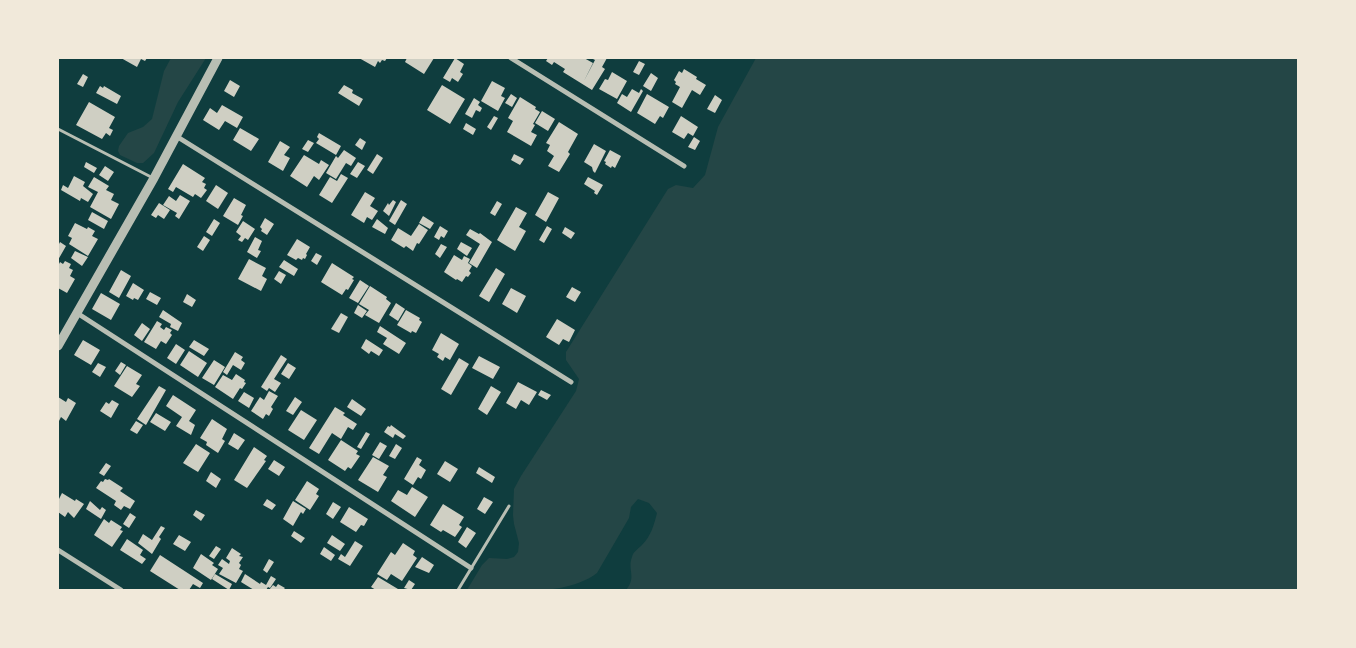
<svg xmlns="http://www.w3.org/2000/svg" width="1356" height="648" font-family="'PT Sans Narrow',sans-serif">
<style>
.green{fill:#244646}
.building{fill:#cfcfc3}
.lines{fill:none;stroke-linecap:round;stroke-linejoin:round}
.service{stroke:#b8beb3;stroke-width:3}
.minor{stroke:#b8beb3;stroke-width:5}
.tertiary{stroke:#b8beb3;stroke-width:9}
</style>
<rect width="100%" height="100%" fill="#0f3d3e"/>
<path class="green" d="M 171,58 L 206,58 L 178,102 L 154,153 L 143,163 L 137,163 L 120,155 L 118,151 L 119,146 L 128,133 L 143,127 L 152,119 L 164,71 Z
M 756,58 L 1298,58 L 1298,590 L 626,590 C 637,577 627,570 632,557 C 633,552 638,549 642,545 C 651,536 654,525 657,513 L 649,503 L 638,499 L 631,507 L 629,518 L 597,573 C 566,597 505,591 467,590 L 482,565 L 489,558 L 507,559 L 514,557 L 518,552 L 519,543 L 514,524 L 513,515 L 514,489 L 521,476 L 576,391 L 579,379 L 566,360 L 566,352 L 668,189 L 676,185 L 693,188 L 705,175 L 718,127 Z"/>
<path class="building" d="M 121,58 L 147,58 L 145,61 L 141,59 L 137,67 Z
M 359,58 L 387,58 L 385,61 L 382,60 L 380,63 L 378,61 L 375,67 Z
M 407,58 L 434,58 L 424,74 L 405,62 Z
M 455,58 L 464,64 L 460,72 L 463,74 L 458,82 L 452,78 L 450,82 L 443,78 Z
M 548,58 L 584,58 L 593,63 L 584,81 L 595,60 L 591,58 L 607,58 L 602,67 L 605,69 L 592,90 L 563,72 L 565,69 L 554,62 L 552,65 L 546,61 Z
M 639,61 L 645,64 L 639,75 L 633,72 Z
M 684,69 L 697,77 L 696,79 L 706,85 L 700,95 L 692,90 L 682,108 L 672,102 L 680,87 L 675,84 L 676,82 L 674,80 L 679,71 L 682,73 Z
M 612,72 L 627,81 L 617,99 L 599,89 L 605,79 L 608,80 Z
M 651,73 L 658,78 L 651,91 L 643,86 Z
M 83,74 L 88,77 L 83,87 L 77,84 Z
M 230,80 L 240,86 L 234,97 L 224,91 Z
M 492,81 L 505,88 L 501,96 L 505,98 L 498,111 L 481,101 Z
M 344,85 L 353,90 L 352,93 L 363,99 L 359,106 L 338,93 Z
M 442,85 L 465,99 L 450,124 L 427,110 Z
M 100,86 L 103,88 L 104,86 L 121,96 L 117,104 L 96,93 Z
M 632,89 L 639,93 L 641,89 L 643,91 L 631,112 L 617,103 L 622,94 L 627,97 Z
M 511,94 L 517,98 L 512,107 L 505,103 Z
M 647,94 L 669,107 L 663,118 L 660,116 L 655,124 L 637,113 Z
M 715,95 L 722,100 L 715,113 L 707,109 Z
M 520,97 L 536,107 L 535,109 L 540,112 L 533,124 L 535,125 L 531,132 L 537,135 L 531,146 L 507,132 L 513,121 L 508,118 Z
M 474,98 L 480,102 L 478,105 L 482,108 L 480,112 L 476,110 L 472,118 L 465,114 Z
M 89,102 L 115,117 L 109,128 L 113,130 L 110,136 L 106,133 L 102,139 L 76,125 Z
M 222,105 L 243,117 L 237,128 L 225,121 L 219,130 L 203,120 L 210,108 L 217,113 Z
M 542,111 L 555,119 L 548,131 L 535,123 Z
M 494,116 L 498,118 L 491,130 L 487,127 Z
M 681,116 L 698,127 L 693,136 L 688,133 L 684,139 L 672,132 Z
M 559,122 L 578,134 L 568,152 L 570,154 L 559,172 L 548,166 L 554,156 L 547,151 L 550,145 L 546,143 Z
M 466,123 L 476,129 L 473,135 L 463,129 Z
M 240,128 L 259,139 L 251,151 L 233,140 Z
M 319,133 L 341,146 L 336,155 L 316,143 L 319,139 L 317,137 Z
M 694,137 L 700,141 L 695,150 L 688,147 Z
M 360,138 L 366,142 L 362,150 L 355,145 Z
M 308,140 L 314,143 L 308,152 L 302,149 Z
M 280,141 L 290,147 L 284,155 L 290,158 L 283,171 L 268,162 Z
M 594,144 L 606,151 L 595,173 L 593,171 L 592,167 L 584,162 Z
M 344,150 L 356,158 L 351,166 L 346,163 L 336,179 L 326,173 L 336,156 L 338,158 Z
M 610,150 L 621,156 L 615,168 L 612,166 L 611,168 L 605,164 L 606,162 L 604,161 Z
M 377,154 L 383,158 L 373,174 L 367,170 Z
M 514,154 L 524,159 L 520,165 L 511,160 Z
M 304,155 L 319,164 L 321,160 L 329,165 L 319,180 L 314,176 L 307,187 L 290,176 Z
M 86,162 L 97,168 L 94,173 L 84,167 Z
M 358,162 L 365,166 L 357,178 L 350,174 Z
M 183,164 L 205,178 L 202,182 L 206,184 L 204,188 L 207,190 L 201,198 L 195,194 L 193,197 L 176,187 L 173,192 L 168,189 Z
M 105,166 L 114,172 L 108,181 L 99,175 Z
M 341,174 L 348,178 L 332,203 L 319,195 L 330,177 L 337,181 Z
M 74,176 L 85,182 L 83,186 L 93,194 L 88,202 L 81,198 L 80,201 L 61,190 L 63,185 L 68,188 Z
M 94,177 L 109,186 L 106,190 L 114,194 L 111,200 L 119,204 L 111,219 L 90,207 L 98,192 L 88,187 Z
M 588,177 L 603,185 L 597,195 L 594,193 L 595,191 L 584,184 Z
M 216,185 L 228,193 L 218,209 L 206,201 Z
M 365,192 L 375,198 L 370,206 L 378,211 L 372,220 L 367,217 L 364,223 L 351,215 Z
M 548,192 L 559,198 L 546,222 L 535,215 Z
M 180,195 L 190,201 L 179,219 L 175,216 L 177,213 L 163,205 L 169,196 L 176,201 Z
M 234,198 L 246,205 L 241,215 L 243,216 L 238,225 L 223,216 Z
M 393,200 L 396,202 L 389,216 L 383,211 L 388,203 L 389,205 Z
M 401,200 L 407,204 L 395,225 L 389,221 Z
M 497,201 L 502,204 L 495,216 L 490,213 Z
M 159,203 L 170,210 L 164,219 L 158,215 L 156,218 L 151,215 Z
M 516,207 L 527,213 L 519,227 L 526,231 L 515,251 L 497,240 Z
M 92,212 L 108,221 L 104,229 L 88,220 Z
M 423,216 L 434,223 L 430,229 L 419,223 Z
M 265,218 L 274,224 L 267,235 L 261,231 L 262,229 L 260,227 Z
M 214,219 L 220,223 L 212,236 L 206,232 Z
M 377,219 L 388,228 L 385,234 L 372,227 Z
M 243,221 L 255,229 L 248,240 L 245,238 L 242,242 L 238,240 L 241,236 L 236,232 Z
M 75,223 L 87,229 L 88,227 L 95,231 L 92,236 L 98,239 L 88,256 L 69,244 L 72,238 L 68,236 Z
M 419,224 L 428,230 L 419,244 L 417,243 L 413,251 L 406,246 L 404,248 L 391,240 L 398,228 L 411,236 Z
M 440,226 L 448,231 L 444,238 L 441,236 L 439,240 L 434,237 Z
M 547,226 L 552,229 L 544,243 L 539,240 Z
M 565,227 L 575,233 L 571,239 L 562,233 Z
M 470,229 L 479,234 L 480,233 L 492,242 L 477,268 L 469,263 L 480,244 L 466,235 Z
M 204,236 L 210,240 L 203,251 L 197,247 Z
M 255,237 L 262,241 L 258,250 L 261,251 L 257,258 L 247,252 Z
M 297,239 L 310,247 L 306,254 L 307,255 L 305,259 L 303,258 L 302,260 L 298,258 L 296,260 L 287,255 Z
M 60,242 L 66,246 L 58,260 L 58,246 Z
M 461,242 L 472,248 L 467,256 L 457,249 Z
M 441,244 L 447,247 L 440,258 L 435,254 Z
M 75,251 L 88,257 L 82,266 L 71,258 Z
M 316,253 L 322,256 L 317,265 L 311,261 Z
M 454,255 L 462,260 L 464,256 L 470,259 L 468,263 L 472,266 L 469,271 L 471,273 L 468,277 L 466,276 L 462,282 L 457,279 L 456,280 L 444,272 Z
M 249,259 L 266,268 L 262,276 L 267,279 L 261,291 L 238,279 Z
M 284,260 L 298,269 L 294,276 L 279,267 Z
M 65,261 L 71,264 L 69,268 L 73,270 L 70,276 L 75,279 L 67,293 L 58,288 L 58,266 L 60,262 L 63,264 Z
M 332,263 L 354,277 L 352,279 L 354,280 L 348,290 L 346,289 L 342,295 L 321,282 Z
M 496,268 L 505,274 L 489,302 L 479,296 Z
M 121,270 L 131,276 L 119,298 L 109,292 Z
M 279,271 L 286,275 L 281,284 L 274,279 Z
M 360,280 L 369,286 L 358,303 L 349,298 Z
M 133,283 L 144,290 L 138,300 L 134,298 L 133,300 L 126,296 Z
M 370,286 L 387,297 L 386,299 L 391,303 L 379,323 L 365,315 L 369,310 L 359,304 Z
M 572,287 L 581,292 L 575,302 L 566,297 Z
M 511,288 L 526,296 L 517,313 L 502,304 Z
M 150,292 L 161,298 L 157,305 L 146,299 Z
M 101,293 L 120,304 L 111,320 L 92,309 Z
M 187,294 L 196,300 L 192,307 L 183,302 Z
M 396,303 L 405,309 L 398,321 L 389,315 Z
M 358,305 L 367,311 L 362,318 L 354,313 Z
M 163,310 L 182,323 L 178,331 L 170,327 L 171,324 L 159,317 Z
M 406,310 L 420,318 L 419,320 L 422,322 L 416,333 L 412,331 L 411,333 L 397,325 Z
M 341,313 L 348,317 L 339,333 L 331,329 Z
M 557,319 L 575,330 L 569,342 L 563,339 L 559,345 L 546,337 Z
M 157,321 L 162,324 L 160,327 L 164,330 L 166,327 L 172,330 L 170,333 L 172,335 L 166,344 L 161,341 L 156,349 L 144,342 Z
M 142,323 L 150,329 L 142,341 L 134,335 Z
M 380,326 L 406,343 L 399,354 L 383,344 L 387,338 L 377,332 Z
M 441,333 L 459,344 L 450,360 L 445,357 L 443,361 L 437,357 L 439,354 L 432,350 Z
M 366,339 L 383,350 L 379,356 L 371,351 L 369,354 L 361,348 Z
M 83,340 L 100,350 L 91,365 L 74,355 Z
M 194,340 L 209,349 L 204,356 L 189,347 Z
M 176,344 L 185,350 L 176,364 L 167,358 Z
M 189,351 L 207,363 L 198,377 L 180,365 Z
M 235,352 L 243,357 L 241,360 L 245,363 L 241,370 L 233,365 L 227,375 L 223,372 Z
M 281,355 L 287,359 L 274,379 L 281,383 L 275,392 L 269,388 L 267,391 L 261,387 Z
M 479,356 L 500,367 L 493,379 L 472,368 Z
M 459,358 L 469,364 L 451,395 L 441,389 Z
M 214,360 L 225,367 L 214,385 L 202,378 Z
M 121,362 L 126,365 L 120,375 L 115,371 Z
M 98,363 L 106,367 L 100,377 L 92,372 Z
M 288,363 L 296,368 L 289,379 L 281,374 Z
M 127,366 L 142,375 L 136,384 L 140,386 L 132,397 L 114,386 Z
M 236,374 L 245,380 L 244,382 L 246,383 L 242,389 L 240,388 L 233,399 L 215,387 L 223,375 L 232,380 Z
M 518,382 L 537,392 L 529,405 L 521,400 L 516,409 L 506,403 Z
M 159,386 L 166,390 L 146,425 L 137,419 Z
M 491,386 L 501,392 L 487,415 L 478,409 Z
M 541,390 L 551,395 L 547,400 L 538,395 Z
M 269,391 L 278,396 L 271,407 L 273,409 L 269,416 L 266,414 L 263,419 L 251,411 L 260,397 L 264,400 Z
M 244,392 L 254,398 L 249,408 L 238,401 Z
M 173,395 L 196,410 L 189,421 L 195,425 L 191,435 L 176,426 L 182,417 L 166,406 Z
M 58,397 L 66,402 L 68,398 L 76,403 L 66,421 L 61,417 L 59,421 L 58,420 Z
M 295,397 L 302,402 L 293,415 L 286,411 Z
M 352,399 L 366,409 L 361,416 L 347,407 Z
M 112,400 L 119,404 L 111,418 L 100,411 L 106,402 L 109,404 Z
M 335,407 L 345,413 L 343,415 L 357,424 L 353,430 L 348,427 L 341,439 L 332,433 L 319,454 L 309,448 Z
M 301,410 L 317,420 L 304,440 L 288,430 Z
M 156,413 L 171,422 L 165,431 L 150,422 Z
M 212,419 L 227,429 L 222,439 L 225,441 L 218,453 L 206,445 L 207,442 L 200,438 Z
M 136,421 L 143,425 L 137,434 L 130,430 Z
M 391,425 L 406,436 L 403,439 L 395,434 L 393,438 L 384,432 L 388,426 L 390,427 Z
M 366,432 L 370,434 L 361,449 L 357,447 Z
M 234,433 L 245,440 L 238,450 L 228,444 Z
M 341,440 L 358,451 L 356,454 L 360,456 L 351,469 L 348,467 L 345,471 L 328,460 Z
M 380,442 L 387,446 L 379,459 L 372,455 Z
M 196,444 L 210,453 L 198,472 L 183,463 Z
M 396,444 L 402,448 L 395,459 L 389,456 Z
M 254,447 L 267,456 L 264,460 L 266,461 L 247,488 L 234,480 Z
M 373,457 L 389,466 L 383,475 L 387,477 L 378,492 L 358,480 Z
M 417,457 L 422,460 L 419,465 L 426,470 L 421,479 L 418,477 L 413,485 L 404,479 Z
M 274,460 L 285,467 L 279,476 L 268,469 Z
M 445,461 L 458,469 L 450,482 L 437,474 Z
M 106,463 L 111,466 L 104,476 L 99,473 Z
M 479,467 L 495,477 L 492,483 L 476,473 Z
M 211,472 L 221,479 L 216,488 L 206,481 Z
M 105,479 L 108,480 L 109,479 L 123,488 L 120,491 L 135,501 L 130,509 L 124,506 L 121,510 L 114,505 L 116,501 L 96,488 L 101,481 L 103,482 Z
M 307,481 L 319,489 L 316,494 L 319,496 L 310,510 L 295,500 Z
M 412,487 L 428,497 L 415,517 L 391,501 L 398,490 L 407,495 Z
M 62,493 L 75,501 L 76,499 L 84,504 L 74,518 L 68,512 L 65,517 L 58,512 L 58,501 Z
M 484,497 L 493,502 L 485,514 L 477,509 Z
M 267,499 L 276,505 L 272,510 L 263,505 Z
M 90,501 L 100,510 L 102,507 L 106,510 L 101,519 L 86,509 Z
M 293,501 L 306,509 L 303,514 L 301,512 L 293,526 L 283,519 Z
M 333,502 L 341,507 L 333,519 L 326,514 Z
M 443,504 L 464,517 L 459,525 L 462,527 L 455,537 L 443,530 L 441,532 L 430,525 Z
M 349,507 L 368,519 L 364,526 L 361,525 L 356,532 L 340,522 Z
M 196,510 L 205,515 L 201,521 L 193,515 Z
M 130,513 L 136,517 L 129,528 L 123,524 Z
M 104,519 L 109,523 L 111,520 L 122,527 L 120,530 L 123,531 L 112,547 L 94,535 Z
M 161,526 L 165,528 L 159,537 L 161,539 L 152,554 L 138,543 L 143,534 L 152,540 Z
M 467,527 L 476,533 L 466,548 L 458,542 Z
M 294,531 L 305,538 L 301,543 L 291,536 Z
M 179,535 L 191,542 L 185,551 L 173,544 Z
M 332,535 L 345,544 L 340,551 L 327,543 Z
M 127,539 L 143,550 L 140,555 L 146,559 L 142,564 L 120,550 Z
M 355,541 L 363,546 L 350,566 L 338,559 L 341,554 L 345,557 Z
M 403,543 L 415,551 L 413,555 L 417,558 L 402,581 L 391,574 L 387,580 L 377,574 L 391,552 L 395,555 Z
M 216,546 L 221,549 L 214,559 L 209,556 Z
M 324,547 L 335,555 L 331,561 L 320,554 Z
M 232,548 L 241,554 L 239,556 L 243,557 L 239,563 L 241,565 L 239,569 L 243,571 L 236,583 L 219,574 L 223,568 L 218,565 L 222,559 L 229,564 L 230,561 L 226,558 Z
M 201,554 L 214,563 L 212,565 L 218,569 L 211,580 L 193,568 Z
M 160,555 L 203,583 L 200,588 L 193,584 L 189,590 L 180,590 L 150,571 Z
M 422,557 L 434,565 L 429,573 L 415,567 Z
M 269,559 L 274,562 L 267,573 L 263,570 Z
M 215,574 L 232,584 L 229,590 L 212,579 Z
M 245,574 L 260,584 L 261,582 L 266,585 L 271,576 L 276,579 L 270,588 L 268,587 L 266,590 L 254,590 L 241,582 Z
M 378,577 L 398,589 L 397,590 L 376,590 L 371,587 Z
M 409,580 L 415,584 L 411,590 L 404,588 Z
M 278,584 L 285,588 L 283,590 L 269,590 L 273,585 L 276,587 Z"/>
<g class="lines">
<path class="service" d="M 58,129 L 153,178
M 458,590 L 509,506"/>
<path class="minor" d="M 511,58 L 684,166
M 176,136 L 571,382
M 77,313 L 471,568
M 58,550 L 121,590"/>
<path class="tertiary" d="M 58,346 L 154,178 L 218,58"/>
</g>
<rect width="1356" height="648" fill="none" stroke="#f1e9da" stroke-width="118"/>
</svg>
